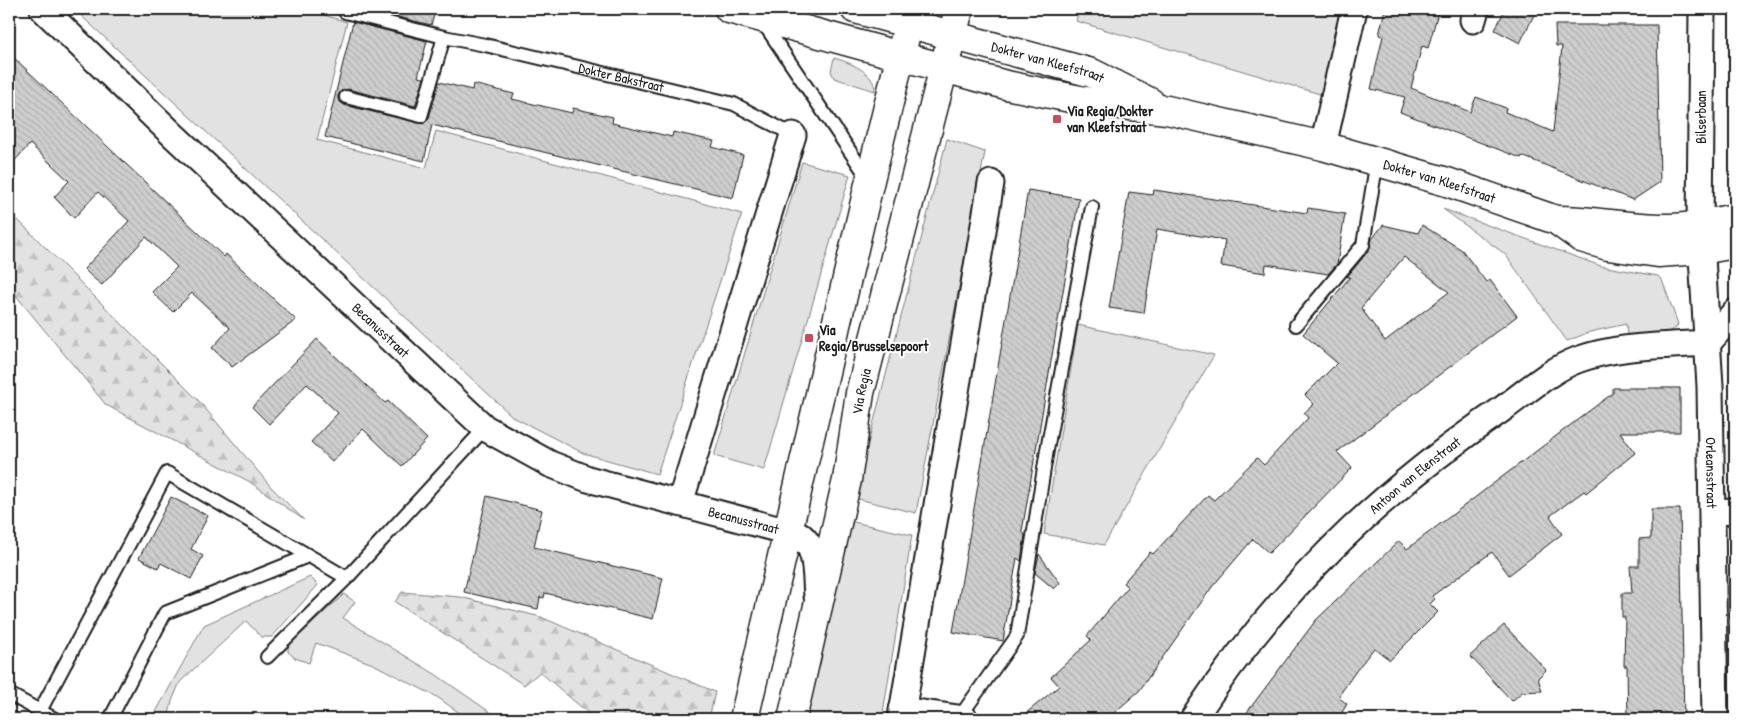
<svg xmlns="http://www.w3.org/2000/svg" width="1744" height="728" font-family="'Patrick Hand',sans-serif">
<style>
.grass{fill:#e2e2e2;stroke:#7f7f7f}
.forest{fill:url(#forest-firs);stroke:#7f7f7f}
.building{fill:url(#building-back-hatch);stroke:#1c1c1c;fill-rule:evenodd}
.lines{fill:none;stroke-linecap:round;stroke-linejoin:round}
.lane-casing{stroke:#1c1c1c;stroke-width:16}
.street-casing{stroke:#1c1c1c;stroke-width:29}
.secondary-casing{stroke:#1c1c1c;stroke-width:31}
.lane{stroke:#fff;stroke-width:12}
.street{stroke:#fff;stroke-width:25}
.secondary{stroke:#fff;stroke-width:28}
.poi-dot{fill:#d1495b;stroke:#fff;stroke-width:2}
.labels{text-anchor:middle;stroke-width:4;stroke-linejoin:round;paint-order:stroke}
.street-label{font-size:14px;fill:#1c1c1c;stroke:#fff}
.poi-label{font-size:14px;font-weight:bold;fill:#1c1c1c;stroke:#fff;text-anchor:start}
</style>
<defs>
<pattern id="forest-firs" width="22" height="20" patternUnits="userSpaceOnUse" patternTransform="scale(1.25)"><rect width="22" height="20" fill="#e2e2e2"/><path d="M5 1l3.5 6h-7zM16 11l3.5 6h-7z" fill="#c1c1c1"/></pattern>
<pattern id="building-back-hatch" width="6" height="6" patternUnits="userSpaceOnUse" patternTransform="scale(1.25)"><rect width="6" height="6" fill="#cecece"/><path d="M-1 5l2 2M0 0l6 6M5-1l2 2" fill="none" stroke="#b0b0b0"/></pattern>
</defs>
<rect width="100%" height="100%" fill="#fff"/>
<filter id="ink" filterUnits="userSpaceOnUse"><feTurbulence type="fractalNoise" baseFrequency=".02" numOctaves="2"/><feDisplacementMap in="SourceGraphic" scale="10" xChannelSelector="R" yChannelSelector="G"/><feConvolveMatrix kernelMatrix="1 2 1 2 8 2 1 2 1" color-interpolation-filters="sRGB"/></filter>
<g filter="url(#ink)">
<path class="grass" d="M 74,9 L 304,9 L 347,22 L 317,140 L 426,168 L 436,131 L 742,214 L 657,474 L 583,453 L 513,417 Z
M 1079,9 L 1343,9 L 1323,95 L 1076,21 Z
M 834,58 C 849,62 875,72 875,91 L 834,78 L 831,71 Z
M 947,139 L 985,152 L 916,513 L 854,498 Z
M 802,162 L 850,175 L 764,470 L 714,456 Z
M 1443,209 L 1601,266 L 1658,276 L 1662,280 L 1678,324 L 1676,328 L 1666,333 L 1627,335 L 1626,324 L 1590,332 L 1567,341 L 1505,254 Z
M 1078,325 L 1214,355 L 1104,545 L 1044,534 Z
M 849,521 L 912,535 L 882,719 L 804,719 Z
M 310,577 L 318,585 L 272,637 L 261,637 L 246,621 L 180,682 L 172,701 L 168,719 L 152,719 L 204,625 Z
M 344,594 L 355,602 L 343,618 L 435,674 L 500,719 L 468,719 L 437,697 L 373,664 L 316,643 L 309,663 L 295,658 L 288,652 L 288,646 Z"/>
<path class="forest" d="M 9,211 L 198,400 L 272,488 L 304,520 L 250,482 L 106,405 L 9,287 Z
M 402,592 L 460,597 L 541,617 L 715,692 L 709,719 L 595,719 L 540,672 L 524,685 L 395,602 Z"/>
<path class="building" d="M 365,9 L 436,9 L 431,25 Z
M 1385,9 L 1439,9 L 1428,48 L 1422,46 L 1411,88 L 1470,112 L 1476,97 L 1506,108 L 1505,112 L 1553,132 L 1562,46 L 1556,46 L 1555,25 L 1657,25 L 1660,182 L 1633,200 L 1522,156 L 1521,158 L 1400,112 L 1405,97 L 1371,89 L 1383,36 L 1379,35 Z
M 1505,9 L 1537,9 L 1520,43 L 1495,30 Z
M 353,22 L 427,41 L 418,77 L 424,78 L 415,106 L 348,89 L 341,91 L 338,95 L 338,100 L 344,105 L 423,124 L 429,118 L 439,82 L 472,90 L 473,84 L 514,94 L 512,99 L 572,113 L 573,108 L 613,117 L 612,123 L 672,137 L 673,132 L 714,141 L 712,147 L 743,155 L 733,198 L 432,125 L 424,161 L 325,137 Z
M 9,53 L 224,257 L 226,254 L 296,320 L 232,367 L 212,348 L 230,328 L 192,293 L 173,312 L 152,292 L 177,267 L 146,237 L 102,285 L 92,277 L 84,269 L 129,221 L 98,192 L 74,218 L 54,197 L 69,181 L 30,144 L 9,167 Z
M 1028,190 L 1079,198 L 1022,531 L 1025,535 L 1021,561 L 1017,558 L 1003,641 L 953,632 Z
M 1154,190 L 1307,213 L 1308,208 L 1345,214 L 1337,264 L 1328,274 L 1266,264 L 1265,273 L 1221,266 L 1225,240 L 1157,229 L 1144,313 L 1109,308 L 1129,192 L 1153,195 Z
M 1383,225 L 1418,233 L 1422,225 L 1462,250 L 1486,282 L 1490,280 L 1517,316 L 1337,452 L 1352,468 L 1269,553 L 1253,539 L 1212,587 L 1139,691 L 1107,719 L 1019,719 L 1059,686 L 1051,677 L 1091,640 L 1087,636 L 1128,587 L 1123,583 L 1150,552 L 1153,554 L 1208,495 L 1214,500 L 1257,458 L 1264,465 L 1308,418 L 1304,413 L 1314,404 L 1305,395 L 1337,363 L 1303,334 L 1350,277 L 1347,277 L 1369,250 L 1372,239 ZM 1404,257 L 1449,292 L 1385,341 L 1361,308 Z
M 317,339 L 385,403 L 388,401 L 427,439 L 402,466 L 363,429 L 332,462 L 311,442 L 338,413 L 307,384 L 269,424 L 252,407 Z
M 1613,388 L 1680,388 L 1680,432 L 1620,432 L 1635,453 L 1586,493 L 1584,491 L 1550,516 L 1562,534 L 1509,575 L 1492,552 L 1432,596 L 1435,599 L 1430,604 L 1438,612 L 1390,660 L 1374,648 L 1356,671 L 1338,697 L 1347,704 L 1338,719 L 1242,719 L 1316,620 L 1399,541 L 1407,549 L 1601,402 L 1613,393 Z
M 487,496 L 542,510 L 534,547 L 663,578 L 653,619 L 545,593 L 544,598 L 540,597 L 538,609 L 464,592 Z
M 171,497 L 208,516 L 191,549 L 203,556 L 191,579 L 161,563 L 158,568 L 139,558 Z
M 1651,509 L 1680,509 L 1684,719 L 1628,719 L 1627,666 L 1624,666 L 1625,617 L 1622,617 L 1622,593 L 1632,593 L 1630,566 L 1639,566 L 1639,539 L 1651,538 Z
M 1039,554 L 1060,583 L 1054,589 L 1035,573 Z
M 1504,625 L 1546,670 L 1538,678 L 1542,691 L 1522,692 L 1512,701 L 1470,656 Z"/>
<g class="lines">
<g class="lane-casing">
<g id="lane">
<path id="s1" d="M 345,12 L 444,37 L 485,45 L 734,104 L 793,135"/>
<path d="M 762,21 L 868,178"/>
<path d="M 346,97 L 421,116 L 444,37"/>
<path d="M 1296,325 L 1363,245 L 1377,160"/>
<path d="M 267,657 L 347,578 L 485,428"/>
<path d="M 9,694 L 40,711"/>
<path d="M 959,718 L 1017,636 L 1047,450 L 1092,207"/>
<path d="M 55,719 L 40,711 L 167,473 L 347,578"/>
<path d="M 110,719 L 165,613 L 308,556"/>
</g>
</g>
<g class="street-casing">
<g id="street">
<path id="s2" d="M 43,9 L 171,133 L 485,428 L 550,464 L 588,479 L 800,535 C 818,549 815,575 817,596"/>
<path id="s3" d="M 1702,9 L 1700,225 L 1710,386 L 1715,719"/>
<path d="M 1473,20 L 1476,9"/>
<path d="M 1323,146 L 1354,9"/>
<path d="M 1708,343 L 1735,312"/>
<path d="M 680,503 L 793,135"/>
<path d="M 1713,512 L 1735,511"/>
<path d="M 902,710 L 965,719"/>
<path d="M 901,719 L 991,183"/>
<path id="s4" d="M 1193,719 C 1277,592 1376,495 1501,410 C 1525,393 1550,370 1577,360 C 1618,345 1665,346 1708,343"/>
</g>
</g>
<g class="secondary-casing">
<g id="secondary">
<path id="s5" d="M 729,9 L 1006,85 L 1085,101 L 1167,110 L 1323,146 L 1447,182 L 1556,220 L 1581,238 L 1608,246 L 1658,253 L 1701,250 L 1735,244"/>
<path id="s6" d="M 855,9 L 1092,73 L 1150,102"/>
<path d="M 1558,220 C 1595,220 1632,229 1670,228 C 1692,228 1714,222 1735,218"/>
<path d="M 744,719 L 870,180 L 912,9"/>
<path id="s7" d="M 792,719 L 847,480 L 860,393 L 959,9"/>
</g>
</g>
<use href="#lane" class="lane"/>
<use href="#street" class="street"/>
<use href="#secondary" class="secondary"/>
</g>
</g>
<g class="poi-dot">
<rect x="1052" y="114" width="10" height="10" rx="2.5"/>
<rect x="804" y="333" width="10" height="10" rx="2.5"/>
</g>
<g class="labels">
<g class="street-label">
<text dy="5" stroke="none"><textPath href="#s6" startOffset="200">Dokter van Kleefstraat</textPath></text>
<text dy="5" stroke="none"><textPath href="#s1" startOffset="284">Dokter Bakstraat</textPath></text>
<text transform="translate(1701 117) rotate(-90)" y="5">Bilserbaan</text>
<text dy="5" stroke="none"><textPath href="#s5" startOffset="732">Dokter van Kleefstraat</textPath></text>
<text dy="5" stroke="none"><textPath href="#s2" startOffset="466">Becanusstraat</textPath></text>
<text dy="5" stroke="none"><textPath href="#s7" startOffset="335">Via Regia</textPath></text>
<text dy="5" stroke="none"><textPath href="#s3" startOffset="464">Orleansstraat</textPath></text>
<text dy="5" stroke="none"><textPath href="#s4" startOffset="331">Antoon van Elenstraat</textPath></text>
<text dy="5" stroke="none"><textPath href="#s2" startOffset="885">Becanusstraat</textPath></text>
</g>
<g class="poi-label">
<text x="1067" y="116">Via Regia/Dokter<tspan x="1067" dy="16">van Kleefstraat</tspan></text>
<text x="819" y="335">Via<tspan x="819" dy="16">Regia/Brusselsepoort</tspan></text>
</g>
</g>
<rect width="1744" height="728" fill="none" stroke="#fff" stroke-width="30"/>
<rect x="15" y="15" width="1714" height="698" fill="none" stroke="#1c1c1c" stroke-width="2" filter="url(#ink)"/>
</svg>
